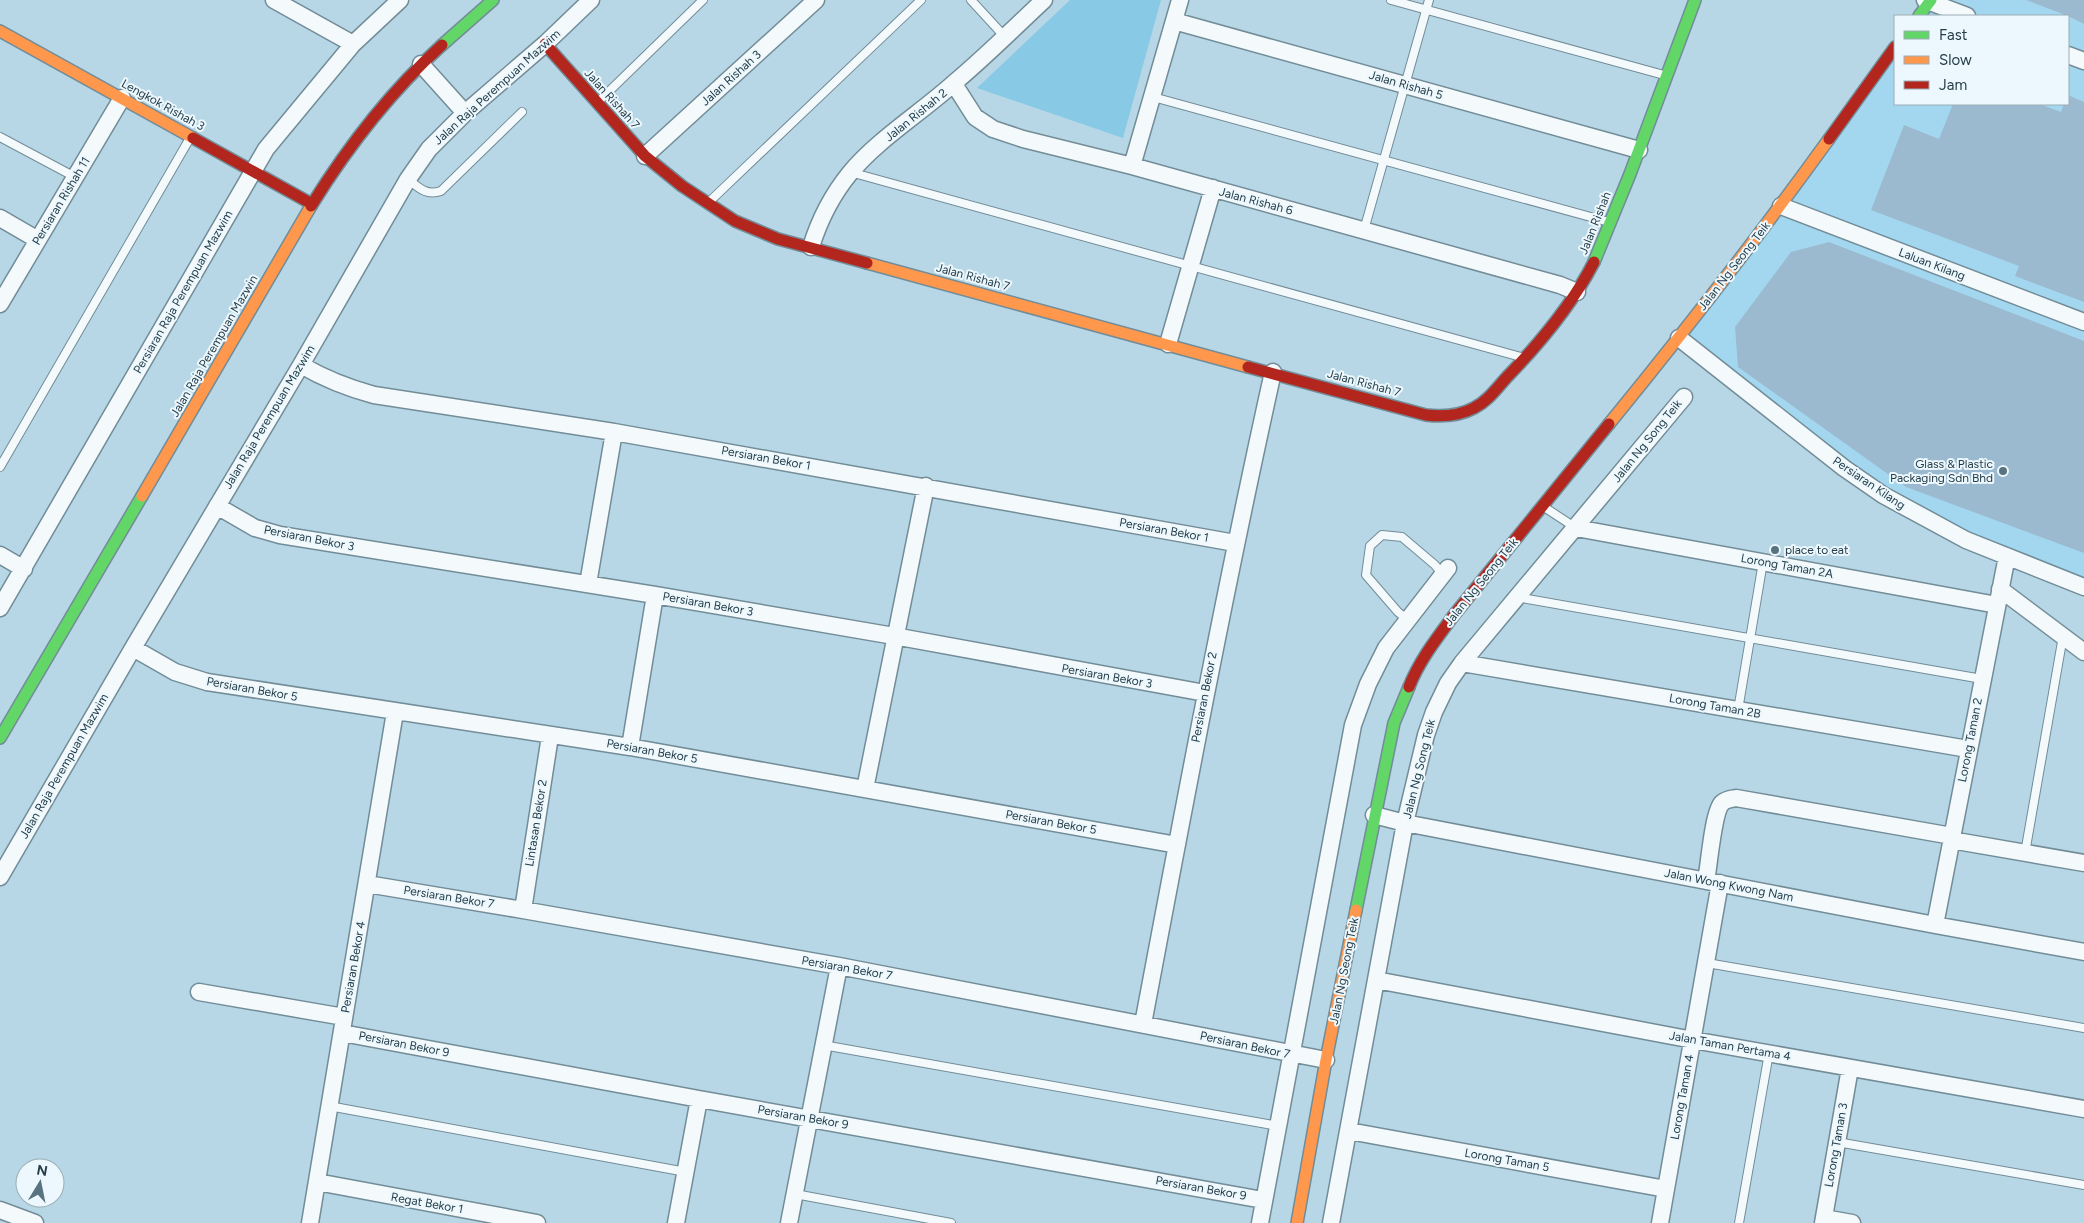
<svg xmlns="http://www.w3.org/2000/svg" width="2084" height="1223" font-family="Figtree,sans-serif">
<style>
.built{fill:#a3d7ef}
.green{fill:#88c9e5}
.building{fill:#9bbad0}
.lines{fill:none;stroke-linecap:round;stroke-linejoin:round}
.lane-casing{stroke:#728c98;stroke-width:10}
.street-casing{stroke:#728c98;stroke-width:19}
.fast-casing{stroke:#728c98;stroke-width:14}
.slow-casing{stroke:#728c98;stroke-width:14}
.jam-casing{stroke:#728c98;stroke-width:14}
.lane{stroke:#f4f9fb;stroke-width:8}
.street{stroke:#f4f9fb;stroke-width:16}
.fast{stroke:#63d668;stroke-width:11}
.slow{stroke:#ff974d;stroke-width:11}
.jam{stroke:#b3261e;stroke-width:11}
.poi-dot{fill:#58737f;stroke:#ecf8fd;stroke-width:2}
.labels{text-anchor:middle;stroke-width:4;stroke-linejoin:round;paint-order:stroke}
.street-label{font-size:12px;fill:#253d48;stroke:#ecf8fd}
.poi-label{font-size:12px;fill:#253d48;stroke:#ecf8fd;text-anchor:end}
</style>
<rect width="100%" height="100%" fill="#b7d7e6"/>
<path class="built" d="M 1921,0 L 2084,0 L 2084,580 L 1917,514 L 1678,332 L 1895,39 L 1895,104 L 2068,104 L 2068,16 L 1912,16 Z"/>
<path class="green" d="M 1070,0 L 1161,0 L 1123,138 L 977,88 Z"/>
<path class="building" d="M 2026,0 L 2084,0 L 2084,24 L 2068,16 Z
M 2068,95 L 2084,102 L 2084,302 L 2015,276 L 2019,266 L 1871,210 L 1904,125 L 1939,139 L 1953,104 L 2039,104 L 2061,112 L 2064,104 L 2068,104 Z
M 1829,242 L 2084,341 L 2084,553 L 1906,487 L 1738,367 L 1735,327 L 1791,252 Z"/>
<g class="lines">
<g class="lane-casing">
<path id="lane" d="M 971,0 L 1005,37
M 1391,0 L 1664,75
M 1153,97 L 1609,222
M 598,102 L 703,0
M 0,137 L 75,177
M 850,172 L 1521,357
M 408,179 C 419,188 426,196 441,191 L 522,112
M 709,202 L 921,0
M 1364,230 L 1429,0
M 0,467 L 190,138
M 1544,507 L 1576,528
M 1516,597 L 1982,679
M 1408,620 L 1398,612 L 1366,575 L 1370,546 L 1382,535 L 1402,537 L 1435,565 L 1443,575
M 1738,710 L 1763,562
M 2025,853 L 2063,636
M 1707,963 L 2084,1028
M 823,1045 L 1278,1126
M 329,1106 L 686,1172
M 1837,1142 L 2084,1185
M 795,1194 L 951,1223
M 1739,1223 L 1769,1053"/>
</g>
<g class="street-casing">
<path id="street" d="M 274,0 L 353,44
M 1925,0 L 1967,16
M 1174,21 L 1639,150
M 2068,55 L 2084,61
M 421,64 L 465,113
M 954,84 L 975,117 L 993,129 L 1023,139 L 1132,166 L 1560,285 L 1577,292
M 645,156 L 816,0
M 1132,166 L 1180,0
M 1781,206 L 2084,322
M 0,218 L 38,240
M 811,247 C 819,221 832,195 850,173 C 877,140 922,112 954,83 C 985,57 1014,28 1044,0
M 0,304 L 122,98
M 1679,338 L 1844,468 L 1883,495 L 1966,540 L 2084,587
M 1168,344 L 1213,188
M 301,365 C 325,379 348,388 374,395 L 614,432 L 1235,543
M 217,506 L 255,528 L 280,535 L 655,595 L 894,636 L 1205,693
M 1576,528 L 1997,605
M 0,555 L 24,569
M 588,584 L 614,432
M 2000,589 L 2084,652
M 0,608 L 266,149 L 353,44 L 400,0
M 133,648 L 175,672 L 207,682 L 630,747 L 1177,845
M 1462,663 L 1968,749
M 630,747 L 655,595
M 865,789 L 926,486
M 1374,815 L 1405,823 L 1935,925 L 2084,952
M 1951,840 L 2084,863
M 0,877 L 133,648 L 301,365 L 408,179 L 429,149 L 465,113 L 545,44 L 591,0
M 1706,881 C 1709,866 1713,812 1722,803 C 1726,799 1731,799 1736,798 L 1952,836
M 367,884 L 523,910 L 839,966 L 1326,1060
M 523,910 L 550,736
M 1935,925 L 2007,556
M 1376,980 L 1693,1040 L 2084,1109
M 199,992 L 344,1017
M 1143,1024 C 1184,806 1225,588 1273,372
M 342,1033 L 699,1099 L 1263,1200
M 1349,1131 L 1666,1189
M 317,1182 L 537,1223
M 0,1210 L 35,1223
M 1824,1218 L 1852,1223
M 310,1223 L 395,712
M 676,1223 L 699,1099
M 789,1223 L 839,966
M 1260,1223 L 1353,725 L 1368,684 L 1386,648 L 1448,568
M 1331,1223 L 1405,823 L 1426,735 L 1434,712 L 1448,683 L 1462,663 L 1684,397
M 1660,1223 L 1720,883
M 1823,1223 L 1850,1068"/>
</g>
<g class="fast-casing">
<path id="fast" d="M 1919,16 L 1931,0
M 442,45 L 493,0
M 1594,262 L 1630,174 L 1695,0
M 0,738 L 142,496
M 1356,910 L 1394,723 L 1409,687"/>
</g>
<g class="slow-casing">
<path id="slow" d="M 0,31 L 193,138
M 867,263 L 1248,367
M 1609,424 C 1685,331 1759,236 1829,139
M 142,496 L 311,206
M 1297,1223 L 1326,1060 L 1356,910"/>
</g>
<g class="jam-casing">
<path id="jam" d="M 545,44 L 645,156 L 682,186 L 735,221 L 778,239 L 867,263
M 193,138 L 312,204
M 1829,139 L 1895,47
M 311,206 C 347,148 391,91 442,45
M 1248,367 L 1426,415 C 1443,417 1459,416 1474,408 C 1488,401 1497,388 1507,377 C 1541,342 1572,305 1594,262
M 1409,687 C 1419,661 1437,638 1454,615 L 1609,424"/>
</g>
<use href="#lane" class="lane"/>
<use href="#street" class="street"/>
<use href="#fast" class="fast"/>
<use href="#slow" class="slow"/>
<use href="#jam" class="jam"/>
</g>
<g class="poi-dot">
<circle cx="2003" cy="471" r="5"/>
<circle cx="1775" cy="550" r="5"/>
</g>
<g class="labels">
<g class="street-label">
<text transform="translate(731 78) rotate(-42)" y="4">Jalan Rishah 3</text>
<text transform="translate(1406 85) rotate(16)" y="4">Jalan Rishah 5</text>
<text transform="translate(497 87) rotate(-42)" y="4">Jalan Raja Perempuan Mazwim</text>
<text transform="translate(612 99) rotate(48)" y="4">Jalan Rishah 7</text>
<text transform="translate(163 105) rotate(29)" y="4">Lengkok Rishah 3</text>
<text transform="translate(916 115) rotate(-39)" y="4">Jalan Rishah 2</text>
<text transform="translate(61 201) rotate(-59)" y="4">Persiaran Rishah 11</text>
<text transform="translate(1256 201) rotate(15)" y="4">Jalan Rishah 6</text>
<text transform="translate(1595 223) rotate(-68)" y="4">Jalan Rishah</text>
<text transform="translate(1932 264) rotate(21)" y="4">Laluan Kilang</text>
<text transform="translate(1734 266) rotate(-52)" y="4">Jalan Ng Seong Teik</text>
<text transform="translate(973 277) rotate(15)" y="4">Jalan Rishah 7</text>
<text transform="translate(183 292) rotate(-60)" y="4">Persiaran Raja Perempuan Mazwim</text>
<text transform="translate(214 346) rotate(-60)" y="4">Jalan Raja Perempuan Mazwin</text>
<text transform="translate(1364 383) rotate(15)" y="4">Jalan Rishah 7</text>
<text transform="translate(269 417) rotate(-59)" y="4">Jalan Raja Perempuan Mazwim</text>
<text transform="translate(1647 441) rotate(-51)" y="4">Jalan Ng Song Teik</text>
<text transform="translate(766 458) rotate(10)" y="4">Persiaran Bekor 1</text>
<text transform="translate(1869 483) rotate(34)" y="4">Persiaran Kilang</text>
<text transform="translate(1164 530) rotate(10)" y="4">Persiaran Bekor 1</text>
<text transform="translate(309 538) rotate(11)" y="4">Persiaran Bekor 3</text>
<text transform="translate(1787 566) rotate(10)" y="4">Lorong Taman 2A</text>
<text transform="translate(1481 582) rotate(-51)" y="4">Jalan Ng Seong Teik</text>
<text transform="translate(708 604) rotate(10)" y="4">Persiaran Bekor 3</text>
<text transform="translate(1107 676) rotate(10)" y="4">Persiaran Bekor 3</text>
<text transform="translate(252 689) rotate(10)" y="4">Persiaran Bekor 5</text>
<text transform="translate(1204 697) rotate(-79)" y="4">Persiaran Bekor 2</text>
<text transform="translate(1715 706) rotate(10)" y="4">Lorong Taman 2B</text>
<text transform="translate(1970 740) rotate(-79)" y="4">Lorong Taman 2</text>
<text transform="translate(652 751) rotate(10)" y="4">Persiaran Bekor 5</text>
<text transform="translate(64 766) rotate(-60)" y="4">Jalan Raja Perempuan Mazwim</text>
<text transform="translate(1419 769) rotate(-76)" y="4">Jalan Ng Song Teik</text>
<text transform="translate(1051 822) rotate(10)" y="4">Persiaran Bekor 5</text>
<text transform="translate(536 823) rotate(-81)" y="4">Lintasan Bekor 2</text>
<text transform="translate(1729 885) rotate(11)" y="4">Jalan Wong Kwong Nam</text>
<text transform="translate(449 897) rotate(9)" y="4">Persiaran Bekor 7</text>
<text transform="translate(353 967) rotate(-80)" y="4">Persiaran Bekor 4</text>
<text transform="translate(847 968) rotate(10)" y="4">Persiaran Bekor 7</text>
<text transform="translate(1344 971) rotate(-79)" y="4">Jalan Ng Seong Teik</text>
<text transform="translate(404 1044) rotate(11)" y="4">Persiaran Bekor 9</text>
<text transform="translate(1245 1045) rotate(12)" y="4">Persiaran Bekor 7</text>
<text transform="translate(1730 1046) rotate(10)" y="4">Jalan Taman Pertama 4</text>
<text transform="translate(1682 1097) rotate(-80)" y="4">Lorong Taman 4</text>
<text transform="translate(803 1117) rotate(10)" y="4">Persiaran Bekor 9</text>
<text transform="translate(1836 1145) rotate(-80)" y="4">Lorong Taman 3</text>
<text transform="translate(1507 1160) rotate(10)" y="4">Lorong Taman 5</text>
<text transform="translate(1201 1188) rotate(10)" y="4">Persiaran Bekor 9</text>
<text transform="translate(427 1203) rotate(10)" y="4">Regat Bekor 1</text>
</g>
<g class="poi-label">
<text x="1993" y="468">Glass &amp; Plastic<tspan x="1993" dy="14">Packaging Sdn Bhd</tspan></text>
<text x="1785" y="554" text-anchor="start">place to eat</text>
</g>
</g>
<rect x="1894" y="15" width="175" height="90" fill="#ecf8fd" stroke="#9cadb5"/>
<rect x="1904" y="31" width="25" height="8" fill="#63d668" stroke="#9cadb5"/>
<text x="1939" y="40" font-size="15" fill="#253d48">Fast</text>
<rect x="1904" y="56" width="25" height="8" fill="#ff974d" stroke="#9cadb5"/>
<text x="1939" y="65" font-size="15" fill="#253d48">Slow</text>
<rect x="1904" y="81" width="25" height="8" fill="#b3261e" stroke="#9cadb5"/>
<text x="1939" y="90" font-size="15" fill="#253d48">Jam</text>
<g transform="translate(40 1183) rotate(10)"><circle r="24" fill="#ecf8fd" stroke="#9cadb5"/>
<path d="M0-4L9 19L0 12L-9 19Z" fill="#58737f"/>
<text y="-8" font-size="14" font-weight="bold" text-anchor="middle" fill="#253d48">N</text>
</g>
</svg>
